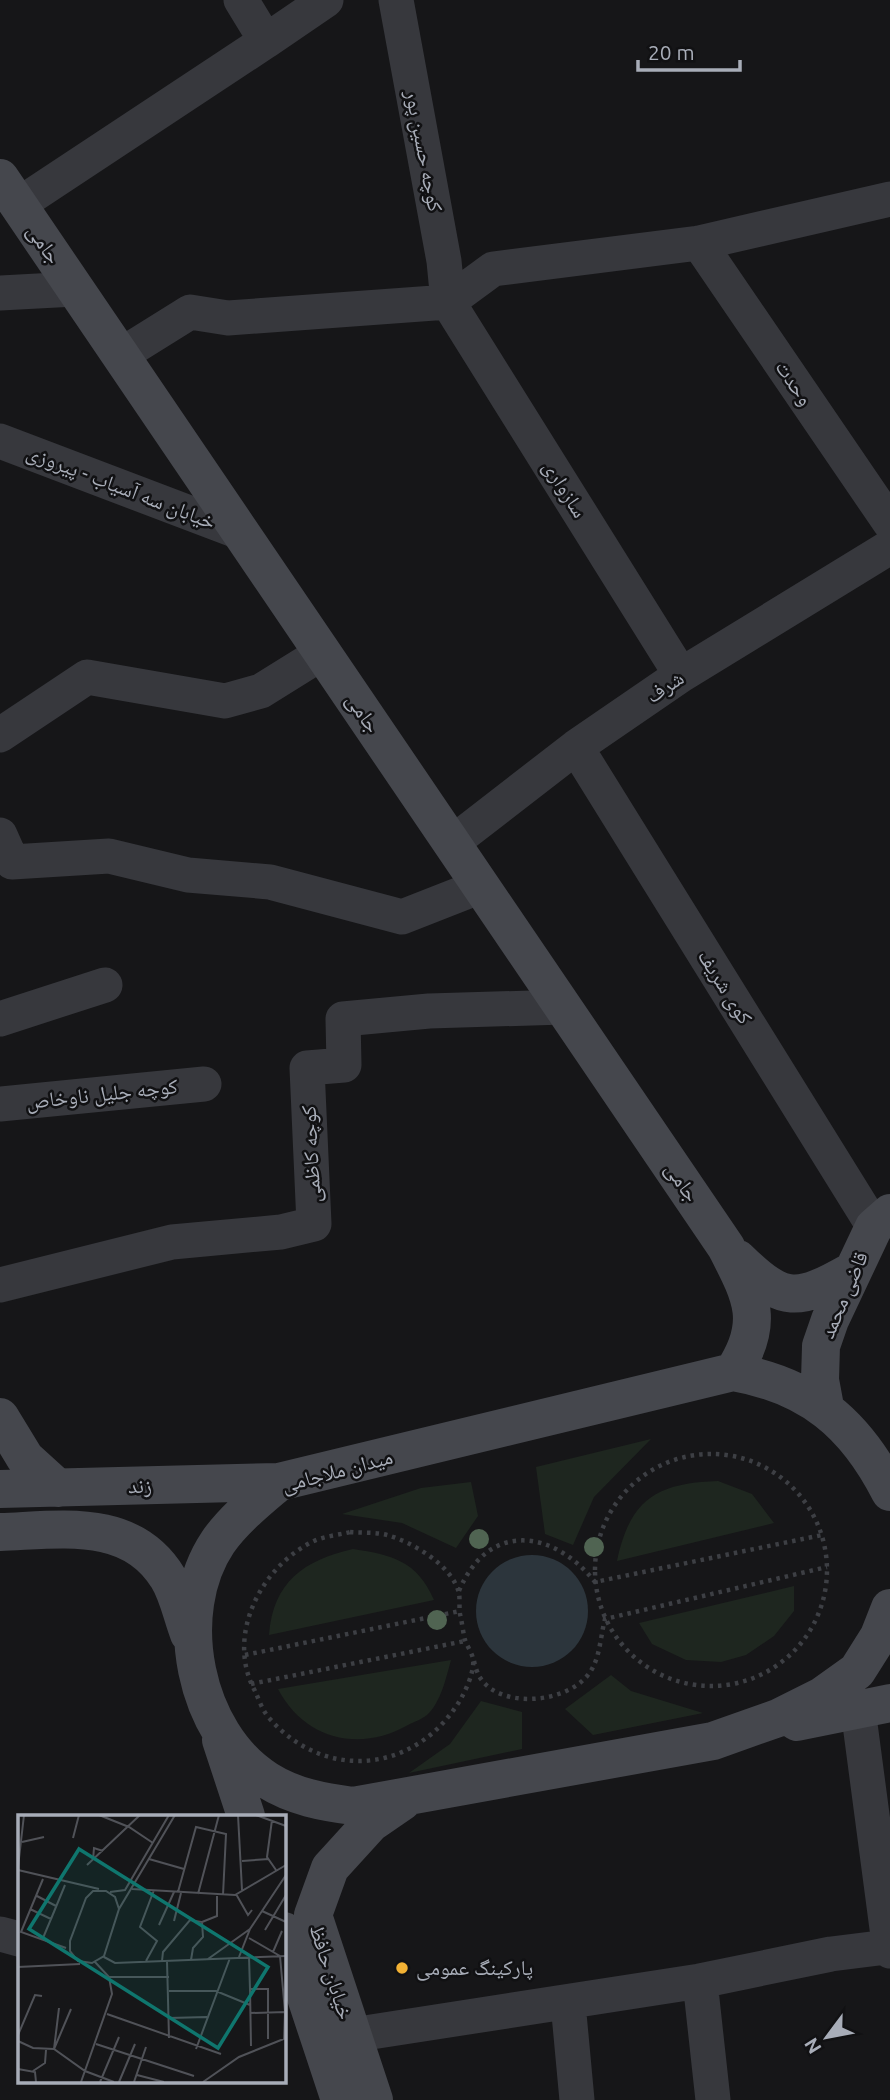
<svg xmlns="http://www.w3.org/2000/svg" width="890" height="2100" font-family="Ubuntu,'Noto Naskh Arabic',sans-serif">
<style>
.green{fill:#1e261f}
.water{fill:#2c353c}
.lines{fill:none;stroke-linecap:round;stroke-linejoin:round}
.path{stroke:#3d3f44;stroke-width:4.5;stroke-dasharray:3.5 5;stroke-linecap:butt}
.street{stroke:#37383d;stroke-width:35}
.secondary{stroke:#45474d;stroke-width:38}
.tree{fill:#506452}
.poi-dot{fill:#f2b134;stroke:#111113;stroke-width:2.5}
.labels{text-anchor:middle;stroke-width:5;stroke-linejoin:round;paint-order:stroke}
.street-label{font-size:21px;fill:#a8adb8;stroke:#111113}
.poi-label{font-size:21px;fill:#a8adb8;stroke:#111113;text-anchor:start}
.inset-road{fill:none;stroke:#505258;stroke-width:2}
.view{fill:#0f766e;fill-opacity:0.15;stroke:#0f766e;stroke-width:3.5}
.inset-edge{fill:none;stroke:#a8adb8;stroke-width:3.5}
</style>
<rect width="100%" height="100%" fill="#161618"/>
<path class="green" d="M 651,1439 L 594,1497 L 573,1545 L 545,1534 L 536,1467 Z
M 718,1481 L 752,1494 L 774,1523 L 617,1561 C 630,1499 657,1483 718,1481 Z
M 471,1482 L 478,1516 L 456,1548 L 402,1523 L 342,1514 L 421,1488 Z
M 353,1549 C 393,1555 417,1561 434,1600 L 269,1635 C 273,1582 304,1560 353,1549 Z
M 794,1586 L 794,1611 L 774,1636 L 746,1655 L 721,1662 L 686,1660 L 652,1644 L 639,1623 Z
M 451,1660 C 446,1678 441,1702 427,1715 C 422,1719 414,1722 408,1725 C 359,1753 304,1739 278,1689 Z
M 611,1675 L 631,1691 L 703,1713 L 593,1735 L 565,1709 Z
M 481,1701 L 522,1712 L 522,1749 L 409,1773 L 450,1744 Z"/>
<path class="water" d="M476 1611a56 56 0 1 1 112 0a56 56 0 1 1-112 0Z"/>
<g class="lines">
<path class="path" d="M595 1570a116 116 0 1 1 232 0a116 116 0 1 1-232 0Z
M 350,1532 C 362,1533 376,1532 387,1535 C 412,1542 452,1565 459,1593 C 460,1599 459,1607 460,1614 C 462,1622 463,1632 465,1640 C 467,1646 472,1653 473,1659 C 475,1673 463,1697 455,1708 C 410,1773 324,1780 270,1719 C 263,1712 259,1700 255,1691 C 225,1636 261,1566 314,1541 C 325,1536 339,1535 350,1532 Z
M 459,1591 C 488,1521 553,1529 595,1582 L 822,1535
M 245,1655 L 460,1611
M 474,1661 C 475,1666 477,1672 479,1676 C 500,1712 576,1703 593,1667 C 600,1654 601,1634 605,1619 L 827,1567
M 251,1684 L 465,1641"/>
<path class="street" d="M 396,0 L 444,261 L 448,302 L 681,675
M 266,41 L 326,0
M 18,205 L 266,41 L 241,0
M 699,243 L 890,523
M 0,293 L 75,289
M 121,355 L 190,312 L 228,318 L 448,302 L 493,269 L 699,243 L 890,199
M 0,441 L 242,533
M 0,735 L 87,677 L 225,701 L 261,691 L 322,653
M 576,747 L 874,1227
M 0,835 L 12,862 L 109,856 L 188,875 L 270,882 L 402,917 L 481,886
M 452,843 L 576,747 L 681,675 L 890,547
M 0,1019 L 105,985
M 0,1104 L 204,1084
M 0,1285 L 172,1242 L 281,1232 L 314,1224 L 307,1068 L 344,1065 L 343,1019 L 429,1011 L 564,1007
M 858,1709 L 890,1951
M 0,1934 L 19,1939
M 568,2003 L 577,2100
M 352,2035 L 700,1981
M 713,2100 L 700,1981 L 831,1954 L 887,1947"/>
<path class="secondary" d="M 0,178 L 726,1247 C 751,1296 766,1322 733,1372
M 738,1259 C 784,1304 797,1302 852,1271
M 825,1407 L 820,1380 L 821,1346 L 830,1320 L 874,1227 L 890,1213
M 0,1417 L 25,1458 L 58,1488
M 0,1489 L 279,1482
M 890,1492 C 855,1423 809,1385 733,1372 L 279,1482 C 258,1500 234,1519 218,1542 C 170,1613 194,1734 267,1780 C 294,1797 323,1802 353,1806 L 713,1741 L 778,1718 L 822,1696 L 857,1671 L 879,1636 L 890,1608
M 0,1532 C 61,1530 131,1517 168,1578 C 178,1594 182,1616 189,1634
M 797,1722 L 890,1703
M 221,1740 L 246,1816
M 284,1931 L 340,2100
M 374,2100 L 313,1915 L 330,1868 L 371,1823 L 403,1801"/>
</g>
<g class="tree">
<circle cx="479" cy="1539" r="10"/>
<circle cx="594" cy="1547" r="10"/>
<circle cx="437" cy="1620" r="10"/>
</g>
<circle class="poi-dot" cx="402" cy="1968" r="7"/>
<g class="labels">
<g class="street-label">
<text transform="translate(424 151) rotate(79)" y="7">کوچه حسین پور</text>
<text transform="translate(44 244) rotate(56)" y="7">جامی</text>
<text transform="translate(794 383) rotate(56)" y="7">وحدت</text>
<text transform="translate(121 487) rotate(21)" y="7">خیابان سه آسیاب - پیروزی</text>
<text transform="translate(565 489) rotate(58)" y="7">سازواری</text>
<text transform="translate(665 687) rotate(-34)" y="7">شرف</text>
<text transform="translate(363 713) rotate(56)" y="7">جامی</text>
<text transform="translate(725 987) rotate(58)" y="7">کوی شریف</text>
<text transform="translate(102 1094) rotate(-6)" y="7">کوچه جلیل ناوخاص</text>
<text transform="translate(311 1154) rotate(-93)" y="7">کوچه کاظمی</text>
<text transform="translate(682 1182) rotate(56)" y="7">جامی</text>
<text transform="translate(844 1295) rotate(-67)" y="7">قاضی محمد</text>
<text transform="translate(337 1471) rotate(-15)" y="7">میدان ملاجامی</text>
<text transform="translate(140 1486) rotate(-1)" y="7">زند</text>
<text transform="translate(331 1972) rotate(72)" y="7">خیابان حافظ</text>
</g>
<g class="poi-label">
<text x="416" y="1975">پارکینگ عمومی</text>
</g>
</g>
<g transform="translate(18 1815)">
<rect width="268" height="268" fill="#161618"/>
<path class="inset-road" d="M 81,0 L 111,12 L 135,28M 220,0 L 224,75M 238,0 L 268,11M 254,5 L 249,42 L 258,55M 55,23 L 61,0M 4,27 L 26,22M 131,44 L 166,54M 75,45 L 76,33 L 85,36M 224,46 L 251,44M 69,50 L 122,0M 0,52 L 6,0M 0,55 L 81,74M 25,64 L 3,117 L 48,133M 114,74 L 217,80 L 268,50M 92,77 L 107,75 L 151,0M 160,77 L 178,12 L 208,19 L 205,80M 180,79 L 201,0M 218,79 L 230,100 L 234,95M 19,81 L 38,91M 12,94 L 33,104 L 25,123M 101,94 L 97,82 L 88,76 L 75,76 L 68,83 L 52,126 L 52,136 L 60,146 L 74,148 L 86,141 L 101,94 L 157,0M 244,96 L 268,107M 33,104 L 47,70M 156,106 L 163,78M 184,107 L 199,101 L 199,81M 141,110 L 156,77M 247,115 L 268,80M 231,123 L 262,141 L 267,197M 255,137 L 264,116M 86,142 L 97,148 L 268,141M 221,142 L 232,114 L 268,60M 231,142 L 232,174 L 250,174 L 250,224M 190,144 L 232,114M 128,146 L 139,126 L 122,112 L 136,75M 144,146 L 145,137 L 172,105 L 184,107 L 185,122 L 175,133 L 173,145M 149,146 L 151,223M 0,152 L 62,149M 91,162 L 151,162M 232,174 L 233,231M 151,176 L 198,176 L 232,190M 232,198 L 267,197 L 266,224M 89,199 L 203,239M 151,203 L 189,202M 0,220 L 17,180 L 24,181M 0,226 L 15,233 L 36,234 L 67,256 L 96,267M 78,229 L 176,261M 36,234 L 53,194M 36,234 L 41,193M 178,234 L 212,143M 0,254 L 17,257 L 18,267M 15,256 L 27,248 L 28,235M 119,260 L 146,267M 63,267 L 94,179 L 91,162 L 77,147M 82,267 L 101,222M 101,267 L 117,229M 116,267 L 128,232M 185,267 L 221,242 L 268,223"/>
<path class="view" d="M 61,34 L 250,152 L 200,233 L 11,114 Z"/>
<rect width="268" height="268" class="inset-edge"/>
</g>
<g transform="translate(827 2037) rotate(238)" stroke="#111113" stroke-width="5" paint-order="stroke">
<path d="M0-5L12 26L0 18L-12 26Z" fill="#a8adb8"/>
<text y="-10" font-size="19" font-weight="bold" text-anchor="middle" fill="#a8adb8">N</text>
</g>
<path d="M638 60v10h102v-10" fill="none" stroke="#a8adb8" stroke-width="3.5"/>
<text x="648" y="60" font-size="21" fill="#a8adb8" stroke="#111113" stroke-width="5" paint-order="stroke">20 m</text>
</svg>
